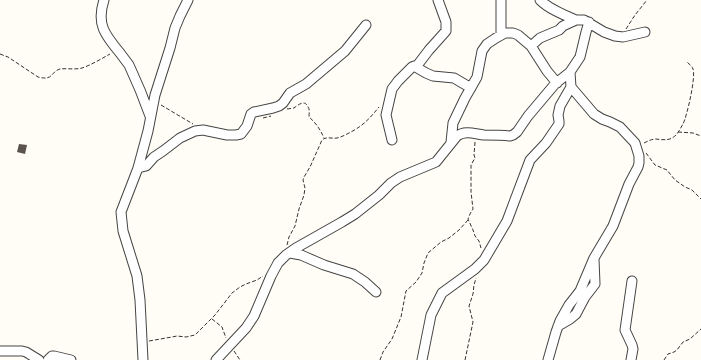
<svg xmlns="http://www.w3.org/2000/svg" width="701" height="360" font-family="Spectral,serif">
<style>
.building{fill:#5a524d}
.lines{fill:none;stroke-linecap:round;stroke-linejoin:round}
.minor-casing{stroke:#444;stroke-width:11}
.path{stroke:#333;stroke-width:1;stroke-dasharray:4 2;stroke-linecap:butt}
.minor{stroke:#fff;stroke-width:9}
</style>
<rect width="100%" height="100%" fill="#fffdf5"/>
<path class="building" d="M 19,144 L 27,145 L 25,154 L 17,152 Z"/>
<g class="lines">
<g class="minor-casing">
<path id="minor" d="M 104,0 C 96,24 105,35 120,53 C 123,57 126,61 129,65 C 137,82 144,99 150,116
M 501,0 L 501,35
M 540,0 C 549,9 564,15 576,20
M 531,46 L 540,38 L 559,30 L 563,26 L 576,20 L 584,20 L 604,32 L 615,36 L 623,37 L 645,32
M 416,67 L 429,50 L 446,31 L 446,22 L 438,0
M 392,140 L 386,115 L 392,89 L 398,81 L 412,67 L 414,66 L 426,73 L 433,76 L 454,78 L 471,88
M 451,142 L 453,123 L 465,98 L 477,77 L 482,51 L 487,44 L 496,38 L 505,33 L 513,33 L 518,35 L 531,46 L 547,71 L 557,83
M 138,168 L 146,166 L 154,157 L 163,151 L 180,138 L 195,131 L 203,130 L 227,135 L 236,135 L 241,134 L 247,126 L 251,114 L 254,112 L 273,108 L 279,106 L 283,103 L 290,93 L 306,84 L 345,51 L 366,25
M 290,253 L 301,255 L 324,265 L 353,274 L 365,282 L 376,292
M 558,326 L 570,319 L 576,314 L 585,297 L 595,284 L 594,259
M 0,351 L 22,351 L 26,352 L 39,360
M 48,360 L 52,356 L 54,356 L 71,360
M 143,360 L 140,300 L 137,276 L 123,231 L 121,212 L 138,168 L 148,131 L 155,95 L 170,48 L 175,28 L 180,16 L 188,0
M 216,360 L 246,328 L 254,316 L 271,276 L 278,263 L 286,255 L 296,248 L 342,222 L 355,214 L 379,195 L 391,183 L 400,177 L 436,162 L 457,136 C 465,130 475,134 484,135 C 493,135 502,135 510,136 L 513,135 L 517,132 L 528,116 L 555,84 L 570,72 L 580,57 L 586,32 L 589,22
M 422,360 L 431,315 L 442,293 L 475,269 L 484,260 L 507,221 L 530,160 L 546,143 L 559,124 L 559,121 L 558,115 L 560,106 L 571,87 L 570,72
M 548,360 L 556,332 L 560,321 L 569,305 L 580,291 L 594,258 L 613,226 L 629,184 L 638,167 L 639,163 L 639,156 L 635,143 L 620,127 L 610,122 L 602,119 L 594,114 L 571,87
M 631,360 L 633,349 L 632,345 L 625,330 L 632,281"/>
</g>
<path class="path" d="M 626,29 L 635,15 L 647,0
M 0,54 L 8,57 L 38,77 C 54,81 50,72 60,69 C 67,68 75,70 82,68 C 91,65 101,59 110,54
M 161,105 L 193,124
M 287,109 C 289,109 292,108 294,108 C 298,105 305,99 308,107 C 310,109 309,114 309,117 C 316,123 320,129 324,138
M 263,118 L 271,116
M 678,132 L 693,133 L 701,136
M 475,142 L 474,155 L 475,158 L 471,165 L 471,192 L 473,209 L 470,214 L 468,219 L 473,230 L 475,236 L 479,241 L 481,248
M 644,143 C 648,141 652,139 656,139 C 664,140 670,141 676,135 C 679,132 681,127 683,124 C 687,116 696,77 693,69 C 692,66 689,64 687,62
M 646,153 L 655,165 L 667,170 L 675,180 L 685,187 L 692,190 L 701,199
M 287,245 L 289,237 L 295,226 L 299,209 L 304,195 L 305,188 L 303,180 L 304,177 L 310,167 L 322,140 C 327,136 331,139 337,138 C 342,137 347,134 351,132 C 364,125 370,118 379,107
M 212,319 L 222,327 L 226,338
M 149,341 L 172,337 L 177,336 L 186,337 L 195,335 L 215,315 L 232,293 L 240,287 L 246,284 L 257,280 L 263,276
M 234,351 L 240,360
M 380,360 L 383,352 L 392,339 L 401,317 L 406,291 L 416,282 L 422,273 L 424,263 L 428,253 L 441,242 L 449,238 L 459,230 L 468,220
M 465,360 L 473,322 L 469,306 L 473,294 L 474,285 L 476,278
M 664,360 L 668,354 L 674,352 L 677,350 L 683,342 L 690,339 L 701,329"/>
<use href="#minor" class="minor"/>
</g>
</svg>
